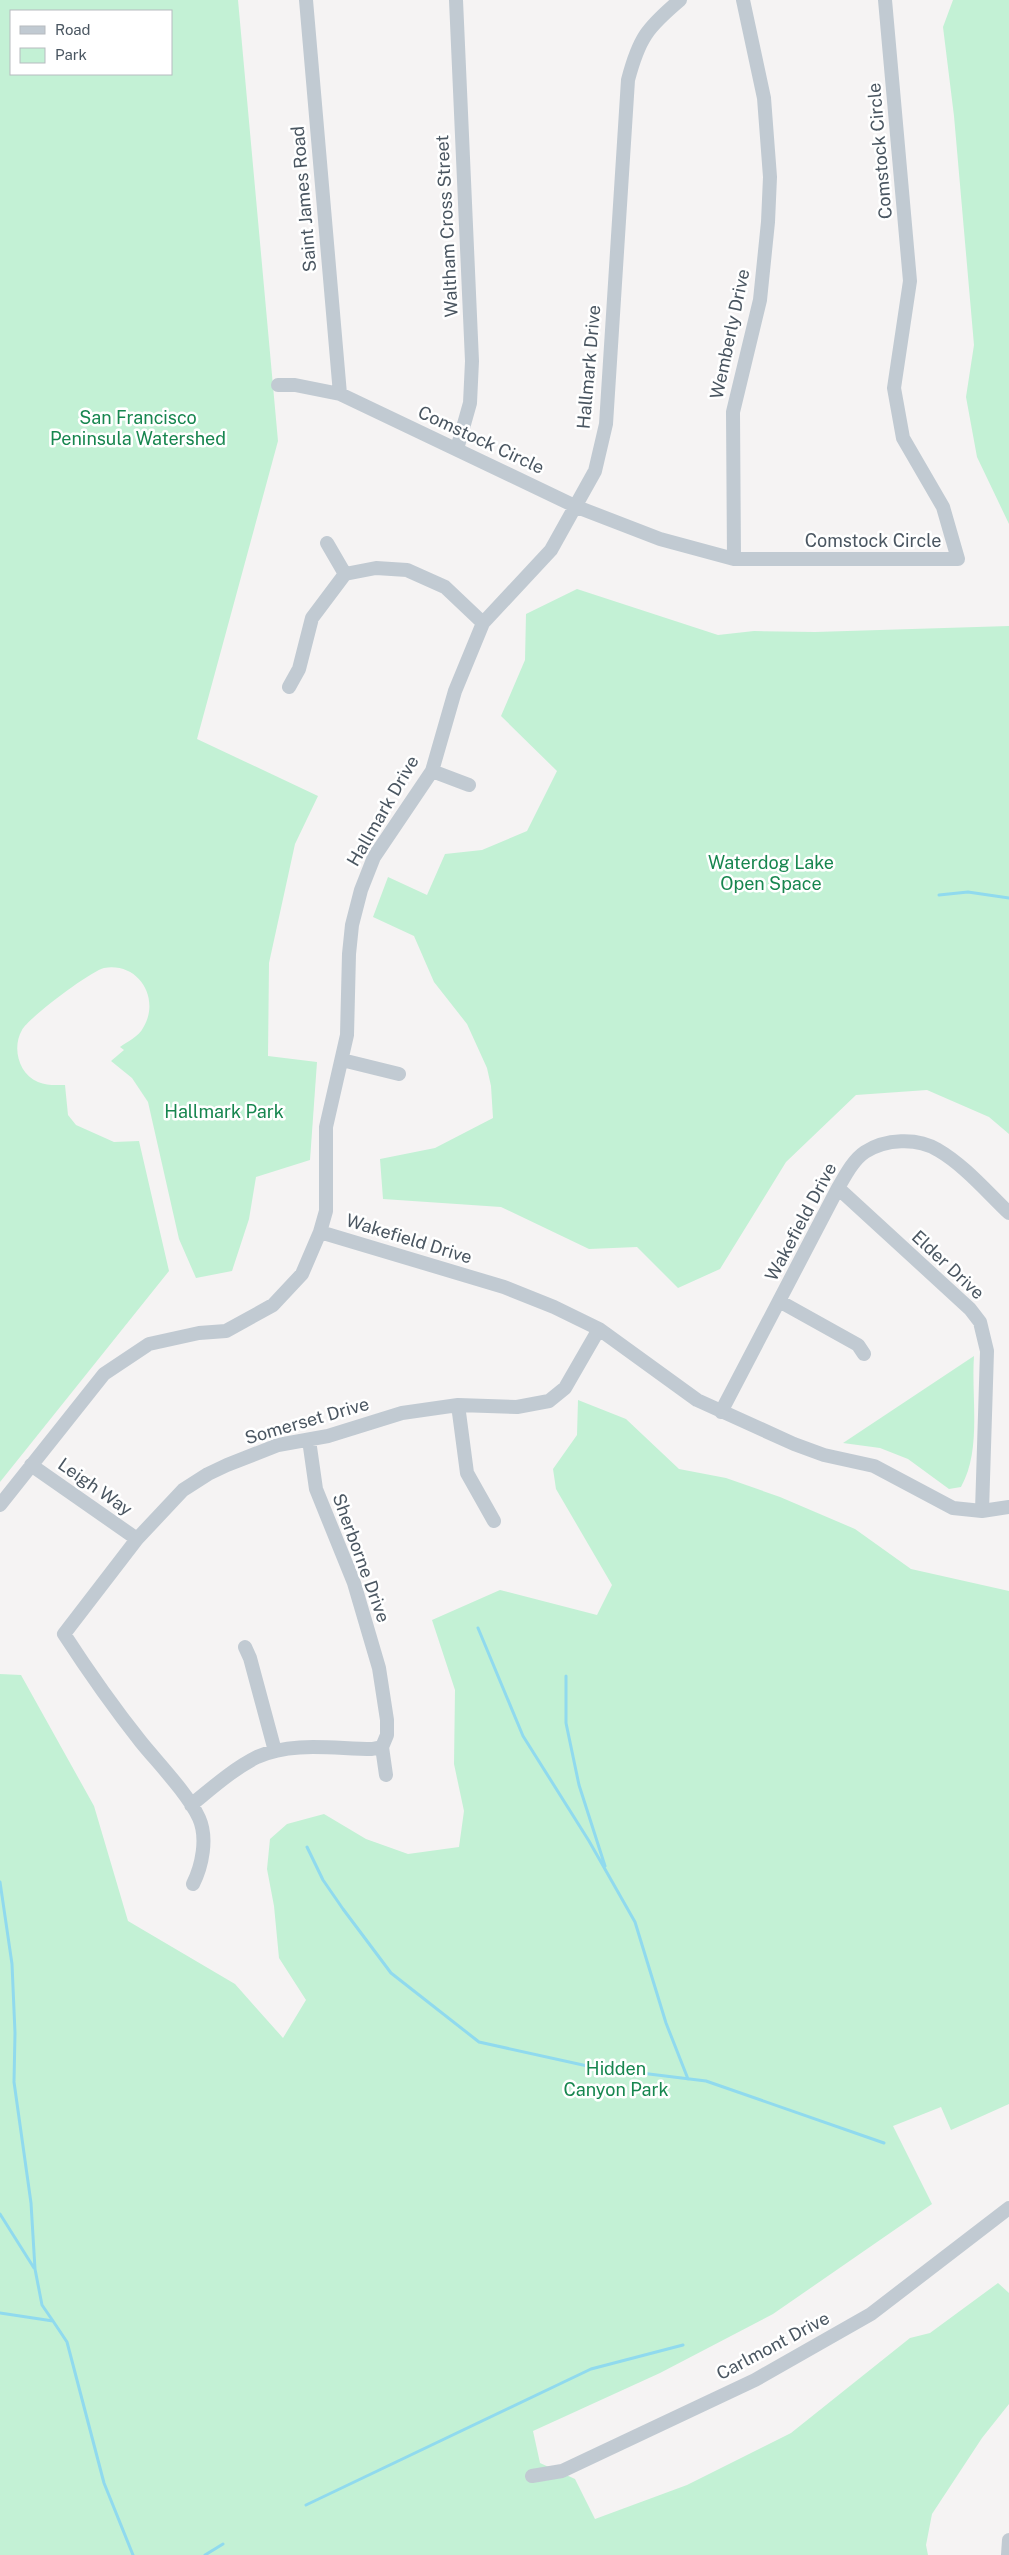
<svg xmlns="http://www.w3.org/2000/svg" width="1009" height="2555" font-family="'Public Sans',sans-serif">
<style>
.green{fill:#c3f1d5;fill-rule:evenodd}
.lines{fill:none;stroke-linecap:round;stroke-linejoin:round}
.stream{stroke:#90daee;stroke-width:3}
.minor{stroke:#c1cad2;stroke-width:14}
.labels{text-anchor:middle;stroke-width:5;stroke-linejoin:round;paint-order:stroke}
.street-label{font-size:18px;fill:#4a5661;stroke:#fff}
.park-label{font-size:18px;fill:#17864f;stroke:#fff}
</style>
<rect width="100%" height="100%" fill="#f5f3f3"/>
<path class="green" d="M 0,0 L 238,0 L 278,441 L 197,739 L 318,796 L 295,844 L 269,963 L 268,1056 L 317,1062 L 310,1160 L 256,1177 L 249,1219 L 232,1271 L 196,1278 L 179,1239 L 148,1102 L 132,1078 L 111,1061 L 124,1050 L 120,1047 C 127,1042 139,1036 143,1028 C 161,999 139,962 104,968 C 91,971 28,1018 22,1030 C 12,1047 18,1074 38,1082 C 47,1086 56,1085 65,1085 L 68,1115 L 76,1125 L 114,1142 L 139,1141 L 169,1271 L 0,1482 ZM 11,11 L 171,11 L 171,74 L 11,74 Z
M 953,0 L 1009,0 L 1009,524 L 977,457 L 966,397 L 974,345 L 954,116 L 943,27 Z
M 577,589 L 718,635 L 754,631 L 815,632 L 1009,626 L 1009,1134 L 989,1117 L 927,1090 L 856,1095 L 786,1162 L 720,1269 L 678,1288 L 637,1247 L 589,1249 L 501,1207 L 383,1199 L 380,1159 L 435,1148 L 493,1118 L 491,1086 L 487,1068 L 467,1024 L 434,982 L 414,936 L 373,917 L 388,877 L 427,895 L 445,854 L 482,850 L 527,831 L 557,771 L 501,716 L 525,660 L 526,614 Z
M 974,1356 C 971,1397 982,1450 961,1487 L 949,1489 L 908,1459 L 880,1448 L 843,1443 Z
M 578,1400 L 626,1419 L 679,1469 L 726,1478 L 780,1497 L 855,1529 L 911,1569 L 1009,1591 L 1009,2104 L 951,2130 L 941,2107 L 893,2126 L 932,2204 L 773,2314 L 660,2373 L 533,2431 L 540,2463 L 575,2479 L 595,2519 L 687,2485 L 791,2433 L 910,2338 L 930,2333 L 998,2283 L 1009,2293 L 1009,2404 L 982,2438 L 932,2514 L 926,2545 L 928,2555 L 0,2555 L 0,1674 L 21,1675 L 94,1806 L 128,1921 L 235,1984 L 283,2038 L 306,2000 L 279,1958 L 274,1906 L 267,1869 L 270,1839 L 287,1824 L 324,1814 L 366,1839 L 408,1854 L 459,1847 L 464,1811 L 454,1764 L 455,1690 L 432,1620 L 500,1590 L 597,1615 L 612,1585 L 556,1489 L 553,1469 L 577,1435 Z"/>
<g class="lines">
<path class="stream" d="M 939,895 L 968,892 L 1009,898
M 478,1628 L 523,1736 L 589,1841 L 635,1922 L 666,2023 L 688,2079
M 566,1676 L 566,1723 L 579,1785 L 605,1866
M 307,1847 L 323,1880 L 343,1909 L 391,1973 L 479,2042 L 592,2067 L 706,2081 L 884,2143
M 0,1882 L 12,1964 L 15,2033 L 14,2082 L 31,2203 L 35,2269 L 42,2305 L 53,2321
M 0,2214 L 34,2268
M 0,2313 L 53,2321 L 67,2342 L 104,2483 L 133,2555
M 306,2505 L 591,2369 L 683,2345
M 205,2555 L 223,2544"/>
<path class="minor" d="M 306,0 L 340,394
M 456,0 L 472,361 L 470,403 L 457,449
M 278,385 L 295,385 L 340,394 L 577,507 L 660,539 L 734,559 L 958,559 L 943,507 L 903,438 L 894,388 L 910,281 L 885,0
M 327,543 L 345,574 L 376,568 L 407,570 L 445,587 L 483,623
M 734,559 L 733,412 L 760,300 L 768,222 L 770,177 L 764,98 L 743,0
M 289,687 L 299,669 L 312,618 L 345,574
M 432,771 L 469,785
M 342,1060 L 399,1074
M 838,1188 L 970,1309 L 980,1322 L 987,1351 L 982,1511
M 320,1232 L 504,1287 L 554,1307 L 599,1329 L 697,1400 L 794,1444 L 824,1455 L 874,1466 L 953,1508 L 982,1511 L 1009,1507
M 779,1301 L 858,1345 L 864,1354
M 458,1405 L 467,1473 L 494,1521
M 721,1412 L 838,1188 C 845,1176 853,1160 865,1152 C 885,1139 917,1137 938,1150 C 964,1165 987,1192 1009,1213
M 31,1465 L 137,1539
M 0,1505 L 104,1374 L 149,1344 L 199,1333 L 226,1331 L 273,1305 L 302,1274 L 320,1232 L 326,1211 L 326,1127 L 347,1035 L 349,954 L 352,925 L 361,890 L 374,857 L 432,771 L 455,691 L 483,623 L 551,550 L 595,471 L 606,424 L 628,80 C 639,38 647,28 680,0
M 245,1647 L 250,1658 L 275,1751
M 382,1747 L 386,1775
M 191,1805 C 212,1788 233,1769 257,1757 C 293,1741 335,1749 372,1749 L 382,1747 L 387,1735 L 387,1720 L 379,1668 L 354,1583 L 316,1489 L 309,1440
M 193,1884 C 202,1866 208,1838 199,1818 C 188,1794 158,1763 141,1742 C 114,1708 88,1671 64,1634 L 137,1539 L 183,1490 L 208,1474 L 227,1465 L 278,1445 L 328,1436 L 402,1413 L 458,1405 L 517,1407 L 549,1401 L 565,1388 L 599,1329
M 532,2476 L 562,2471 L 755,2380 L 871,2314 L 1009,2208
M 1008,2555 L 1009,2540"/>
</g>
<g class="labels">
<g class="street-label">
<text transform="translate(880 151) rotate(-95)" y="6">Comstock Circle</text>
<text transform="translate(304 199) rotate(-95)" y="6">Saint James Road</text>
<text transform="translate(447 226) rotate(-93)" y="6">Waltham Cross Street</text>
<text transform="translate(730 334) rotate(-78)" y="6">Wemberly Drive</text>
<text transform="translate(589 367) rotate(-85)" y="6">Hallmark Drive</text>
<text transform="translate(481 440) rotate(25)" y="6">Comstock Circle</text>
<text x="873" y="547">Comstock Circle</text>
<text transform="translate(383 811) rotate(-60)" y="6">Hallmark Drive</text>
<text transform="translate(801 1222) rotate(-62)" y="6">Wakefield Drive</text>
<text transform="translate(409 1239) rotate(17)" y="6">Wakefield Drive</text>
<text transform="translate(948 1265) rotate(43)" y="6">Elder Drive</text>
<text transform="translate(307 1421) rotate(-16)" y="6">Somerset Drive</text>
<text transform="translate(95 1487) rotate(35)" y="6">Leigh Way</text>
<text transform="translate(361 1558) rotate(70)" y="6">Sherborne Drive</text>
<text transform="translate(773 2346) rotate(-28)" y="6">Carlmont Drive</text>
</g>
<g class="park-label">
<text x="138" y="424">San Francisco<tspan x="138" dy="21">Peninsula Watershed</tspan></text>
<text x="771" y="869">Waterdog Lake<tspan x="771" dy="21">Open Space</tspan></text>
<text x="224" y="1118">Hallmark Park</text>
<text x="616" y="2075">Hidden<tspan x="616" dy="21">Canyon Park</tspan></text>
</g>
</g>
<rect x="10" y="10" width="162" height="65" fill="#ffffff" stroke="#b7bbc0"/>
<rect x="20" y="26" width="25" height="8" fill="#c1cad2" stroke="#b7bbc0"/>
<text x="55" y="35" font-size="15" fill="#4a5661">Road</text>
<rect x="20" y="48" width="25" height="15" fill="#c3f1d5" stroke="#b7bbc0"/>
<text x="55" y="60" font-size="15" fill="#4a5661">Park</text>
</svg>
